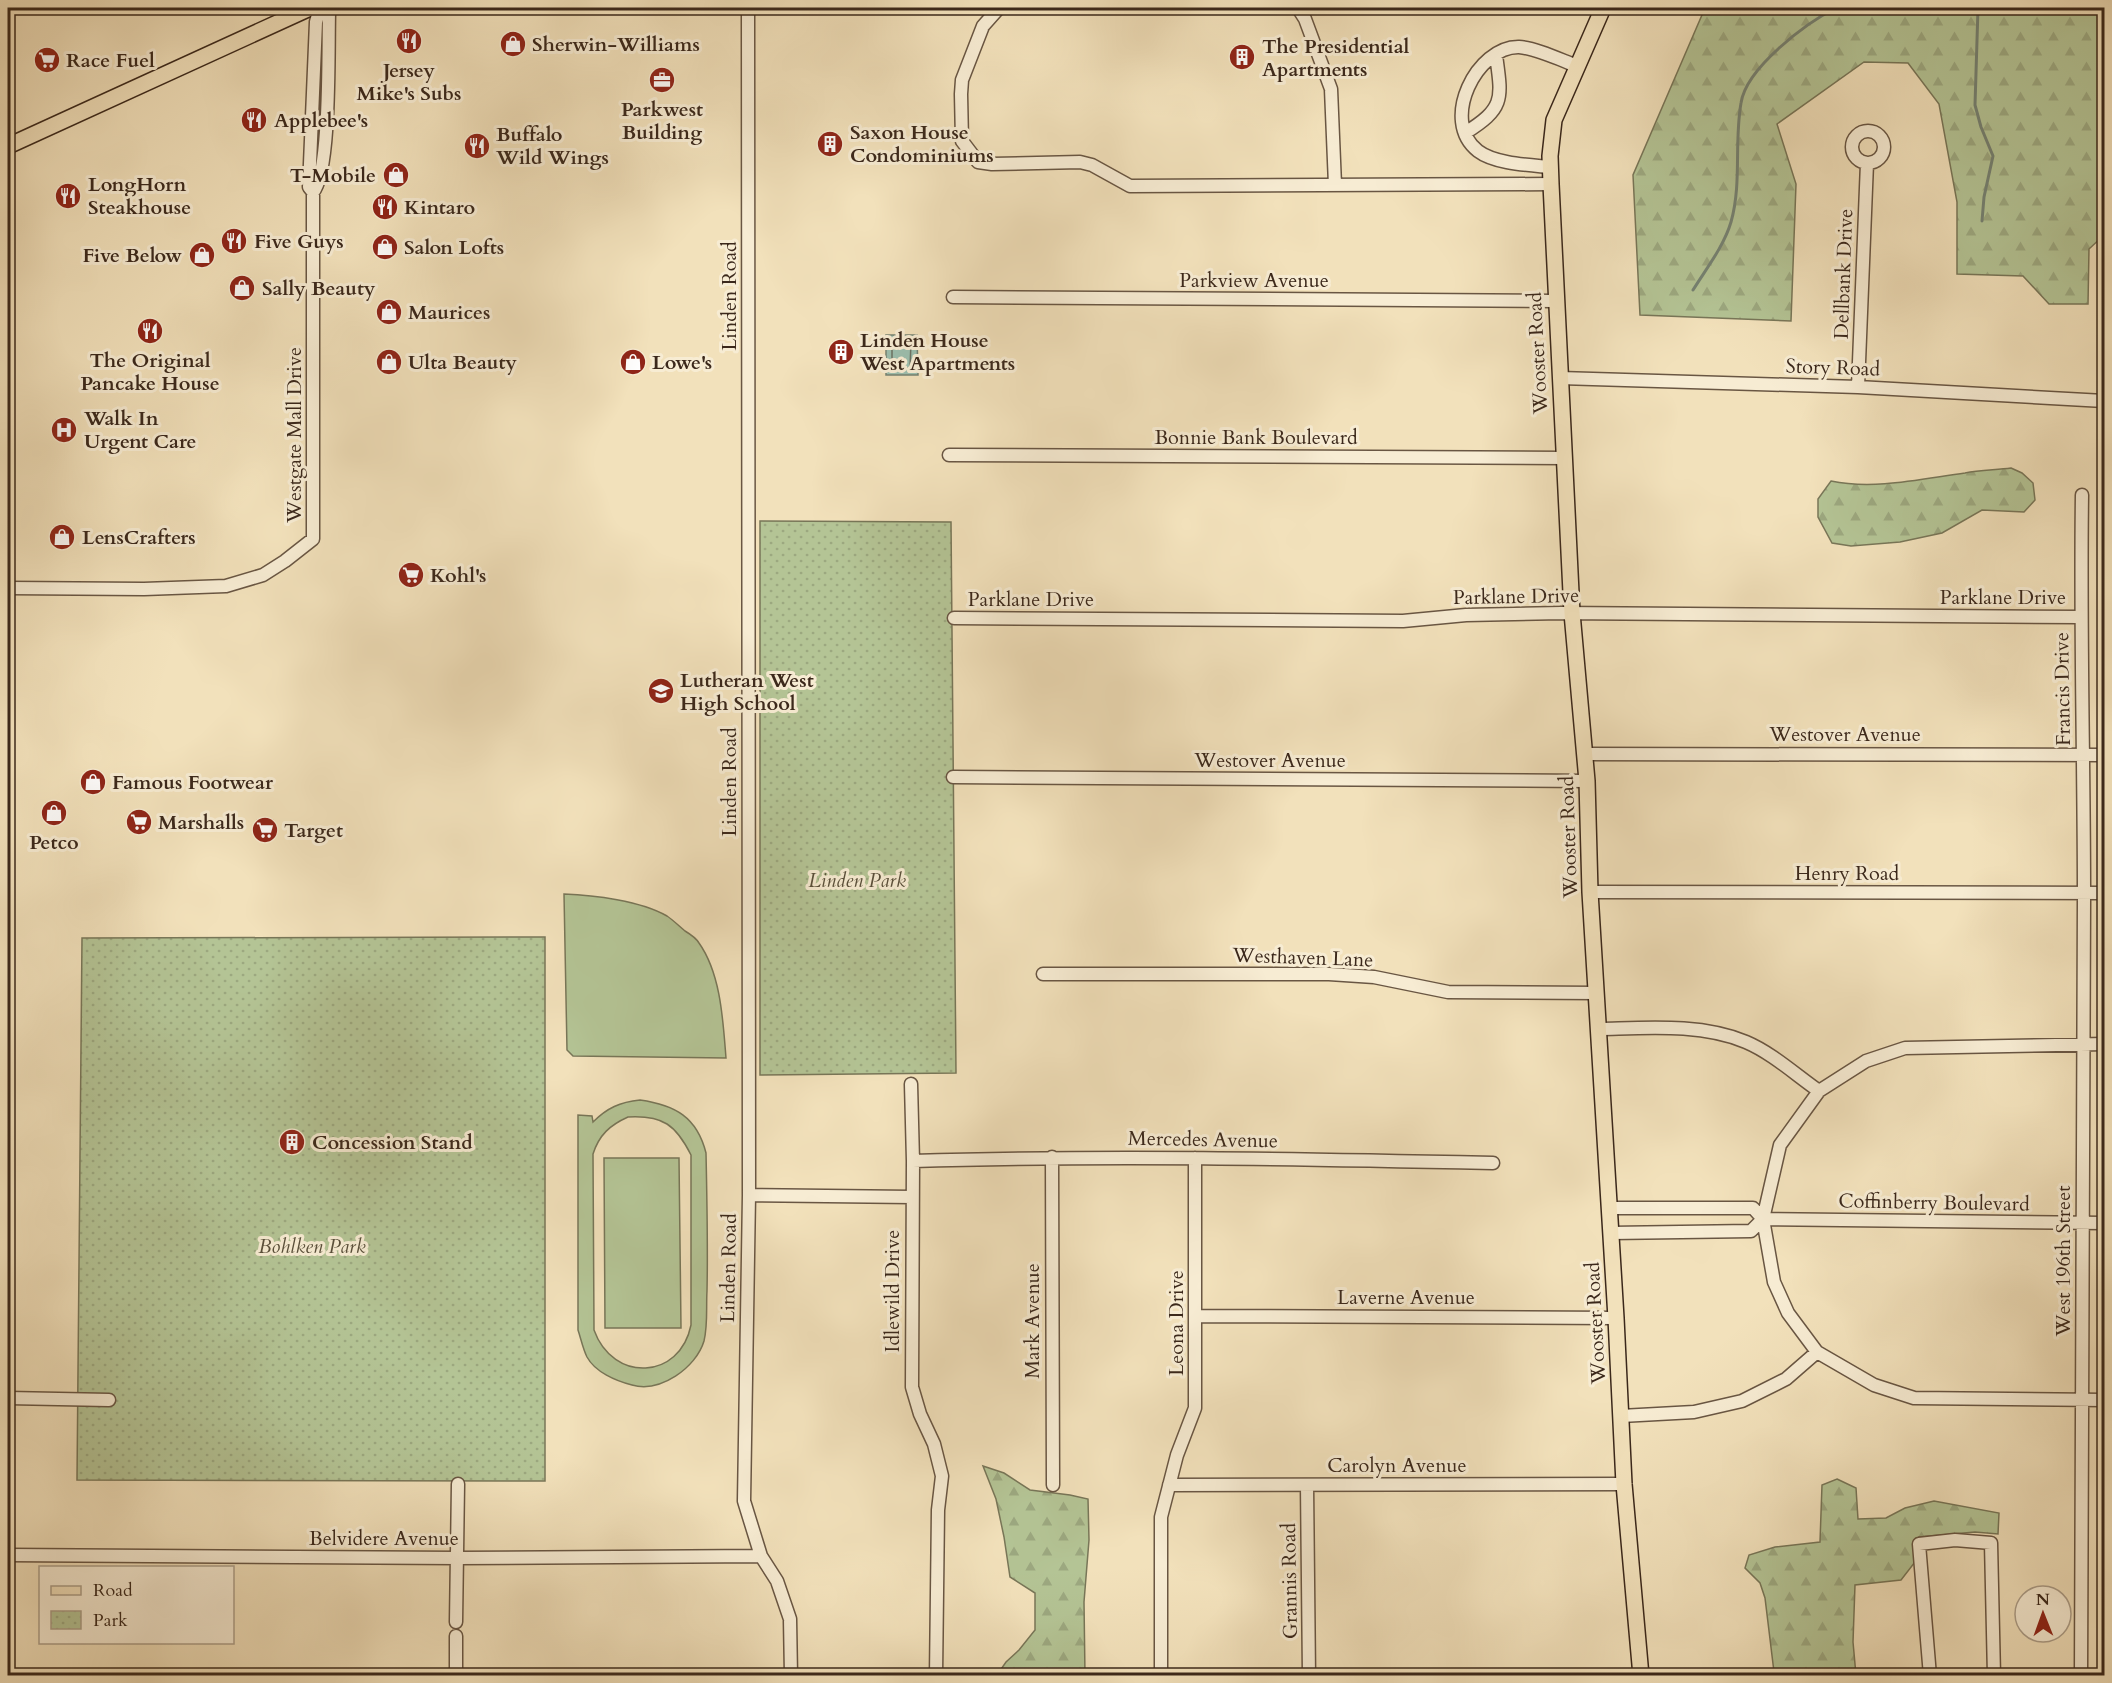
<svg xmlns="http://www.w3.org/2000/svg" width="2112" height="1683" font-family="Cardo,serif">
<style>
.grass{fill:#b4c495;stroke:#787658;stroke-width:1.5;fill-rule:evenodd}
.forest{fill:url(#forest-firs);stroke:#787658;stroke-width:1.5}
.park{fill:url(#park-dots);stroke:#787658;stroke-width:1.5}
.water{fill:#9bbeae;stroke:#758273;stroke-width:1.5}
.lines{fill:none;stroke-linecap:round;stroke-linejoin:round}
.shore{stroke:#6b7364;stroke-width:1.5}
.stream{stroke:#758273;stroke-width:3}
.minor-casing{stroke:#695643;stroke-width:15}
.major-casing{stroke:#3b281b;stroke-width:18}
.minor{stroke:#f7ecd3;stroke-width:12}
.major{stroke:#f2e1bb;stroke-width:15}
.labels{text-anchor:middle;stroke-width:6;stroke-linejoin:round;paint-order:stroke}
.poi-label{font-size:20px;font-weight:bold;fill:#3b281b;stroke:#f7ecd3;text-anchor:start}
.street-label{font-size:20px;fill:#3b281b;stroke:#f7ecd3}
.park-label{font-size:20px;font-style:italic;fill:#594f3a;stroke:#f7ecd3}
</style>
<defs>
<pattern id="forest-firs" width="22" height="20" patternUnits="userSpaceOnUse" patternTransform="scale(1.5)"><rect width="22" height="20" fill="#b4c495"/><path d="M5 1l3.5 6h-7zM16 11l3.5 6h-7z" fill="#9ca880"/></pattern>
<pattern id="park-dots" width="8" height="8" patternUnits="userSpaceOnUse" patternTransform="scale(1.5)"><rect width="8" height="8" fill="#b4c495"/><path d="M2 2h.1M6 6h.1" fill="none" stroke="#9ca880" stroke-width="1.8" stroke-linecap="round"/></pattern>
</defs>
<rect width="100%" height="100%" fill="#f2e1bb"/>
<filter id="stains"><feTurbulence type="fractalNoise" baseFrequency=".00333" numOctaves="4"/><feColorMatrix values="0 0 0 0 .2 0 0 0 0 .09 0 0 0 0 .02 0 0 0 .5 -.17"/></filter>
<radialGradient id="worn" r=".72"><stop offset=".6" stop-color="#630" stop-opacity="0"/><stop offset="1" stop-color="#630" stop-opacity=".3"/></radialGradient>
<path class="grass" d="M 564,894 C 594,895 641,901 667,916 C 673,920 679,926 685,931 C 690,934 696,938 699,943 C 721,974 723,1021 726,1058 L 573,1056 L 567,1050 Z
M 640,1100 C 675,1105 697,1117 706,1153 C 707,1199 708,1245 707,1291 C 706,1307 708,1325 704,1341 C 696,1368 660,1393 632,1385 C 616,1381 595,1372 587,1357 C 583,1349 581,1339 578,1330 L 578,1115 L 592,1116 L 593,1122 C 607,1108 620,1102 640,1100 ZM 628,1117 C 663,1115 676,1125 691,1155 L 691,1325 C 680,1380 613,1383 594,1330 L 593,1154 C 599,1135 610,1125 628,1117 Z
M 604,1158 L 679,1158 L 681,1328 L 605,1328 Z"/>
<path class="forest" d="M 1705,8 L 2104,8 L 2104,235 L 2089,249 L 2088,304 L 2049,304 L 2023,276 L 1957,274 L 1957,202 L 1939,104 L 1908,63 L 1864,62 L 1777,124 L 1796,184 L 1791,321 L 1640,315 L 1633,175 Z
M 2011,468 L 2022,473 L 2033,483 L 2035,500 L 2024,512 L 1982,510 L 1942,533 L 1900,542 L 1851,546 L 1832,543 L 1818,517 L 1818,499 L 1831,481 C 1874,490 1921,479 1965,473 C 1980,470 1996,470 2011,468 Z
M 983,1466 L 1004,1473 L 1030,1490 L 1070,1495 L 1088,1499 L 1089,1540 L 1084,1602 L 1085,1675 L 997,1675 L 1006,1662 L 1019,1650 L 1035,1630 L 1035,1593 L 1010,1577 L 1004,1537 L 996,1499 Z
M 1837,1479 L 1856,1488 L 1858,1519 L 1886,1518 L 1905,1508 L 1934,1501 L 1999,1513 L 1998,1534 L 1975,1532 L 1919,1537 L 1915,1562 L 1901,1580 L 1855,1585 L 1853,1642 L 1856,1675 L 1776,1675 L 1774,1672 L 1765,1598 L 1760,1583 L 1745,1568 L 1749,1555 L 1775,1547 L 1820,1542 L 1822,1485 Z"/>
<path class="park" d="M 760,521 L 951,522 L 956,1073 L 760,1075 Z
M 545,937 L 545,1481 L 77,1480 L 82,938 Z"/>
<path class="water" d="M 886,335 L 917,335 L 918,375 L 886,375 Z"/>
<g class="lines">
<path class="shore" d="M 895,341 L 911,342 L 910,368 L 892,367 L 892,344 Z"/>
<path class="stream" d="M 1978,8 L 1975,105 L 1981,127 L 1993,156 L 1984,197 L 1982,221
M 1693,290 C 1706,269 1724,246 1731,222 C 1742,183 1734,143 1741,103 C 1746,68 1806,23 1836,8"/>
<g class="minor-casing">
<path id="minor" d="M 748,8 L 749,1195 L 744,1501 L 761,1556 L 777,1581 L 790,1619 L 791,1676
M 999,8 L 983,26 L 962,80 L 961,94 L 962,141 L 978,162 L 992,164 L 1080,162 L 1092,165 L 1130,186 L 1551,184
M 1298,8 L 1305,19 L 1331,89 L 1335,185
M 323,10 L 329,14 C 328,46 331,173 313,192 L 309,187 L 316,22 L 318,15 L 323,8
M1852 147a16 16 0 1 1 32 0a16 16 0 1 1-32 0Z
M 1465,133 C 1505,108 1502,99 1496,55
M 1550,167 C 1530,165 1495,164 1478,151 C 1439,121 1477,46 1519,47 C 1536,48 1561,60 1577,66
M 953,297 L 1555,301
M 1560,378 L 1858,387 L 2104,401
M 1858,387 L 1867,163
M 949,455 L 1564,458
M 8,588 L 144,589 L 226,586 L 263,575 L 285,561 L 313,539 L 313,192
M 954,618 L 1403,621 L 1466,615 L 1561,613 L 2080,617
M 1585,754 L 2104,755
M 953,777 L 1587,781
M 1590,892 L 2104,893
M 1043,974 L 1329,974 L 1374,977 L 1448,992 L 1597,993
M 1599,1029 C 1646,1028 1701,1023 1746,1042 C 1772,1053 1796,1075 1819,1091
M 2104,1044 L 1905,1048 L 1866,1061 L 1819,1091 L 1780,1145 L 1763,1219 L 1774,1282 L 1788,1313 L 1817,1352 L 1874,1385 L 1914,1398 L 2104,1400
M 911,1084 L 913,1161 L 912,1387 L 920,1414 L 934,1444 L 942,1476 L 938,1510 L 936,1676
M 1052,1157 L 1053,1485
M 913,1161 C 1107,1155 1300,1159 1493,1163
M 749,1195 L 912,1197
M 1609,1208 L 1753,1208 L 1763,1219
M 1611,1233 L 1751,1231 L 1763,1219 L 2104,1223
M 1196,1316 L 1616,1318
M 8,1398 L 109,1400
M 1621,1416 L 1694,1412 L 1742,1401 L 1786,1379 L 1817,1352
M 1169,1485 L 1624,1484
M 1307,1485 L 1309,1676
M 8,1555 L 458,1558 L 761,1556
M 456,1622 L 458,1484
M 456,1676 L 456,1636
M 1161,1676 L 1161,1517 L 1177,1455 L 1195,1408 L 1195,1158
M 1930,1676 L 1919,1544 L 1955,1540 L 1991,1543 L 1994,1676
M 2081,1676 C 2082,1416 2084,1157 2084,898 C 2084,764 2080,630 2082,495"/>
</g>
<g class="major-casing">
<path id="major" d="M 1603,8 L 1554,120 L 1550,156 L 1551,184 L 1572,613 L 1587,781 L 1590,892 L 1616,1318 L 1624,1484 L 1641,1676
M 8,146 L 310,8"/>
</g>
<use href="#minor" class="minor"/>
<use href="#major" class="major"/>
</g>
<defs>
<g id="restaurant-disc" transform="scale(1.35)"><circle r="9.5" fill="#8f2418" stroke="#f7ecd3"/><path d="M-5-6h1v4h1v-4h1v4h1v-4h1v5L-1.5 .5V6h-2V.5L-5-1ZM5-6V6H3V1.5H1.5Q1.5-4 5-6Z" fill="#fff"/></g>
<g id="shop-disc" transform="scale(1.35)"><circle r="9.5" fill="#8f2418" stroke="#f7ecd3"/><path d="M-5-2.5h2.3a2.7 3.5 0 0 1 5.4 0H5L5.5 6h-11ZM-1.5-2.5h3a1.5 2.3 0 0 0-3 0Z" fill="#fff"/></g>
<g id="building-disc" transform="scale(1.35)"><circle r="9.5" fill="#8f2418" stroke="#f7ecd3"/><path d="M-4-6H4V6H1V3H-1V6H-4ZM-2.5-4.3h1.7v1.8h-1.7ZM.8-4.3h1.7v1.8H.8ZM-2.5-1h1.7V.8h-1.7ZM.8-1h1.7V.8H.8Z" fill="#fff"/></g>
<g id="supermarket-disc" transform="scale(1.35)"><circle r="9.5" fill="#8f2418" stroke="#f7ecd3"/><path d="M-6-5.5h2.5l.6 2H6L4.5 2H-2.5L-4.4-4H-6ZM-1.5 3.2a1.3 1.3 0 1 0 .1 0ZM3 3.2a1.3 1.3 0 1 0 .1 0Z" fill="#fff"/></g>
<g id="office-disc" transform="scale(1.35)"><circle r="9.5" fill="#8f2418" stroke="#f7ecd3"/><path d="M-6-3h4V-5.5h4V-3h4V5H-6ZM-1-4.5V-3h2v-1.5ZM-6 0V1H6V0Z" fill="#fff"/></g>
<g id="hospital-disc" transform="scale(1.35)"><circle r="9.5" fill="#8f2418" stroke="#f7ecd3"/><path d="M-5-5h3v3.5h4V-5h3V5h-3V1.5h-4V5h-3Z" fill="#fff"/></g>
<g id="school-disc" transform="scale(1.35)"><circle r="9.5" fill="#8f2418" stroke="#f7ecd3"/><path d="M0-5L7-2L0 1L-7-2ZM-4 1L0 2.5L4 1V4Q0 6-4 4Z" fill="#fff"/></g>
</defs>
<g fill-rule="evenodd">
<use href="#restaurant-disc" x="409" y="41"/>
<use href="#shop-disc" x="513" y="44"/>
<use href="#building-disc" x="1242" y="57"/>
<use href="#supermarket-disc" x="47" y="60"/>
<use href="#office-disc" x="662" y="80"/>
<use href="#restaurant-disc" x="254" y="120"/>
<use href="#building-disc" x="830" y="144"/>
<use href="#restaurant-disc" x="477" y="146"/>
<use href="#shop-disc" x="396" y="175"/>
<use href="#restaurant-disc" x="68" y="196"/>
<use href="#restaurant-disc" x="385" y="207"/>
<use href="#restaurant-disc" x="234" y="241"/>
<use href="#shop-disc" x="385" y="247"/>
<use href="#shop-disc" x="202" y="255"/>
<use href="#shop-disc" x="242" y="288"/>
<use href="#shop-disc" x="389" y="312"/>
<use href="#restaurant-disc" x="150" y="331"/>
<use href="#building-disc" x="841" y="352"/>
<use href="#shop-disc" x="389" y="362"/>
<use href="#shop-disc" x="633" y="362"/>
<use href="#hospital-disc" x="64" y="430"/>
<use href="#shop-disc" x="62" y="537"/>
<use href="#supermarket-disc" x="411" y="575"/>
<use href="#school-disc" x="661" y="691"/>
<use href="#shop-disc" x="93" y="782"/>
<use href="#shop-disc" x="54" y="813"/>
<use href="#supermarket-disc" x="139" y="822"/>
<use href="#supermarket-disc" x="265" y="830"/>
<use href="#building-disc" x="292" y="1142"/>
</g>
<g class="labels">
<g class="poi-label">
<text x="532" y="51">Sherwin-Williams</text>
<text x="1262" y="53">The Presidential<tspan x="1262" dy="23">Apartments</tspan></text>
<text x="66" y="67">Race Fuel</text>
<text x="409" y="77" text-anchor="middle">Jersey<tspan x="409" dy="23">Mike's Subs</tspan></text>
<text x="662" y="116" text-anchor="middle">Parkwest<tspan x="662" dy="23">Building</tspan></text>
<text x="274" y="127">Applebee's</text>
<text x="850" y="139">Saxon House<tspan x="850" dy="23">Condominiums</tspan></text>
<text x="496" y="141">Buffalo<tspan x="496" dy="23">Wild Wings</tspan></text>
<text x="376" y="182" text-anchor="end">T-Mobile</text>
<text x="88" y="191">LongHorn<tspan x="88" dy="23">Steakhouse</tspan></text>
<text x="404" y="214">Kintaro</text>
<text x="254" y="248">Five Guys</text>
<text x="404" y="254">Salon Lofts</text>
<text x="182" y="262" text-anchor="end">Five Below</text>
<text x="262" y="295">Sally Beauty</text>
<text x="408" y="319">Maurices</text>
<text x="860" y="347">Linden House<tspan x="860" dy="23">West Apartments</tspan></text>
<text x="150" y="367" text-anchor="middle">The Original<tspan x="150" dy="23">Pancake House</tspan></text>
<text x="408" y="369">Ulta Beauty</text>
<text x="652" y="369">Lowe's</text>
<text x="84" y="425">Walk In<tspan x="84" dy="23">Urgent Care</tspan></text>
<text x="82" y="544">LensCrafters</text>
<text x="430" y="582">Kohl's</text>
<text x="680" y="687">Lutheran West<tspan x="680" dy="23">High School</tspan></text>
<text x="112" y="789">Famous Footwear</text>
<text x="158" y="829">Marshalls</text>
<text x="284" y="837">Target</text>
<text x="54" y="849" text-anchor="middle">Petco</text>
<text x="312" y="1149">Concession Stand</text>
</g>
<g class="street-label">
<text transform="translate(1843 274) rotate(-88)" y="7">Dellbank Drive</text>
<text x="1254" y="287">Parkview Avenue</text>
<text transform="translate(729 296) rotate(-90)" y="7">Linden Road</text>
<text transform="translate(1537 353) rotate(-93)" y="7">Wooster Road</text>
<text transform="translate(1833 367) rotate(2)" y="7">Story Road</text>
<text transform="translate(294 435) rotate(-90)" y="7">Westgate Mall Drive</text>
<text x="1256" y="444">Bonnie Bank Boulevard</text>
<text transform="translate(1516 596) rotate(-1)" y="7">Parklane Drive</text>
<text x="2003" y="604">Parklane Drive</text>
<text x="1031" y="606">Parklane Drive</text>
<text transform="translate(2062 689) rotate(-91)" y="7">Francis Drive</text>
<text x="1845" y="741">Westover Avenue</text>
<text x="1270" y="767">Westover Avenue</text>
<text transform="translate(729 782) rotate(-90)" y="7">Linden Road</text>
<text transform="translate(1568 837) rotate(-92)" y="7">Wooster Road</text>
<text x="1847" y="880">Henry Road</text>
<text transform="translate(1303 957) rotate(2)" y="7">Westhaven Lane</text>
<text transform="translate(1203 1139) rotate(1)" y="7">Mercedes Avenue</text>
<text transform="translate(1934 1202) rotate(1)" y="7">Coffinberry Boulevard</text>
<text transform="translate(2063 1261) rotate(-90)" y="7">West 196th Street</text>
<text transform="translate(728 1268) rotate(-89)" y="7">Linden Road</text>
<text transform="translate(892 1291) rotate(-90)" y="7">Idlewild Drive</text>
<text x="1406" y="1304">Laverne Avenue</text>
<text transform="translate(1032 1321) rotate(-90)" y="7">Mark Avenue</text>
<text transform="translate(1176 1323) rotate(-90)" y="7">Leona Drive</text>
<text transform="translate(1595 1323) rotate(-93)" y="7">Wooster Road</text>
<text x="1397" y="1472">Carolyn Avenue</text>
<text x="384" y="1545">Belvidere Avenue</text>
<text transform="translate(1289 1581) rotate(-91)" y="7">Grannis Road</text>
</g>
<g class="park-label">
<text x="857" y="887">Linden Park</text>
<text x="312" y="1253">Bohlken Park</text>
</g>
</g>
<rect width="2112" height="1683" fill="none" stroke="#f2e1bb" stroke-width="30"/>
<rect x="9" y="9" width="2094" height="1665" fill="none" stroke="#3b281b" stroke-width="3"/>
<rect x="15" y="15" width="2082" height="1653" fill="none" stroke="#3b281b" stroke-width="1.5"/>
<rect x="39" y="1566" width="195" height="78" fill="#f7ecd3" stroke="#ac9e89" stroke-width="1.5"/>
<rect x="51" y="1586" width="30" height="9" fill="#f2e1bb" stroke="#ac9e89" stroke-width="1.5"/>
<text x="93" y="1596" font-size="18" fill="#3b281b">Road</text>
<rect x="51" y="1611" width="30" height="18" fill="url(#park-dots)" stroke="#ac9e89" stroke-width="1.5"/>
<text x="93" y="1626" font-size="18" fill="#3b281b">Park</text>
<g transform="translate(2043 1614) rotate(359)"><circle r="28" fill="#f7ecd3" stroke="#ac9e89" stroke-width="1.5"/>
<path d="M0-4.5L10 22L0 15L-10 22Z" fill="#8f2418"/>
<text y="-9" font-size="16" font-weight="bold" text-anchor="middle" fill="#3b281b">N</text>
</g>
<rect width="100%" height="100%" filter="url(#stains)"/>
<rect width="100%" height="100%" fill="url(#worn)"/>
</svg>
